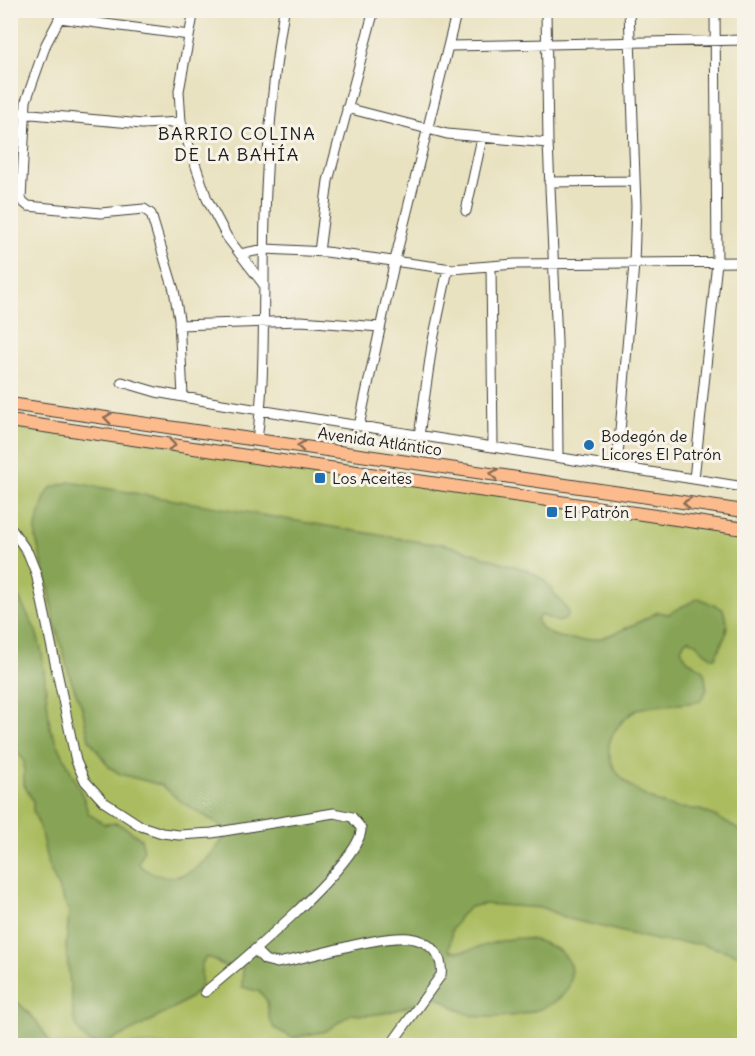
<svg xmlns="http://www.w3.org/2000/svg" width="755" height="1056" font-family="Delius,sans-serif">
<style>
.green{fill:#aabc5f;stroke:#636c3e;stroke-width:1.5}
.forest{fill:#87a456;stroke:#526039;stroke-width:1.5}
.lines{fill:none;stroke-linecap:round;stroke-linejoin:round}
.minor-casing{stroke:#3b3a35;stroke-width:11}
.major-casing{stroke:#3b3a35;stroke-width:14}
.minor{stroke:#fff;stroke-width:9}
.major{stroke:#fbbb8d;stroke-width:12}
.oneway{stroke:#8c6c54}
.poi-dot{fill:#1f6fb2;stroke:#f7f3e8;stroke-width:2}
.labels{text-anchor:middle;stroke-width:6;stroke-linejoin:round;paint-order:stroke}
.poi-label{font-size:16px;fill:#1c1c1c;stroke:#f7f3e8;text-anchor:start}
.street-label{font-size:16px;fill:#1c1c1c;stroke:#f7f3e8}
.neighbourhood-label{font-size:18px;letter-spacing:1.5px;fill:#1c1c1c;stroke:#f7f3e8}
</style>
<rect width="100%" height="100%" fill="#f7f3e8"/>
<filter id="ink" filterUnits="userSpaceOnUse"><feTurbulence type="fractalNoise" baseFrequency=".0167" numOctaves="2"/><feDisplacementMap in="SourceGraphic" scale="12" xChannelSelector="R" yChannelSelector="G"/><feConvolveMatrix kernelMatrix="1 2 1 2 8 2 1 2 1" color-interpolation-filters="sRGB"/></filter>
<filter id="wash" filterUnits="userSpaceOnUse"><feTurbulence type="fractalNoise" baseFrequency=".008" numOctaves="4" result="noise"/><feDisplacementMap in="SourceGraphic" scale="24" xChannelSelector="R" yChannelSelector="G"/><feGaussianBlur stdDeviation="1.35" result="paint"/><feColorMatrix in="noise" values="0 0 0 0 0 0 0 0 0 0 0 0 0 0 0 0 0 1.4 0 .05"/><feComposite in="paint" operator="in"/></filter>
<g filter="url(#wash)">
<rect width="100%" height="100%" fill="#e9e2c1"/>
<path class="green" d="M 10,421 L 744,529 L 744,1045 L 11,1045 Z"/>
<path class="forest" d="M 69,482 L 426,543 L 444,544 L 527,570 L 544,580 L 569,612 L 566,619 L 559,622 L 541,615 L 537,620 C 542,640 584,642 601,638 C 620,633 641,621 658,612 L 668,614 L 699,598 L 723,609 L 727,623 L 726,634 L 715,658 C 703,655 700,644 689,639 L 685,641 L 681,649 L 687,660 L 704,670 L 707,690 L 700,701 C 682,706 652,703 637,710 C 625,716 611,732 609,745 C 606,778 649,802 677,808 C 684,809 692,808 700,810 C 716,815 730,825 744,833 L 744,956 L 701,944 L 660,941 L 569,919 L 543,908 L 484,904 L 470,907 L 460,916 L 452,930 L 449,950 C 475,959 507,923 550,946 C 562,951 571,960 571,973 C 573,1012 503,1021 474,1016 C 459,1013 450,1003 437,997 C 405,1005 387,1019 351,1014 L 326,1031 L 293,1038 L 274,1028 L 269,1018 L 267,1001 L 260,992 L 242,987 L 243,968 L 234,964 L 224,966 L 211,958 L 205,958 C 197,970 205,978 199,989 C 191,1002 119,1038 102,1044 L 92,1043 L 82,1036 L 74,1020 L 66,947 L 69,912 L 48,865 L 40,828 L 33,810 L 33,801 L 24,785 L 24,761 L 14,747 L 10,717 L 10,581 L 36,631 L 42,653 L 50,728 L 84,799 L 88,813 L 104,824 L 117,823 L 129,830 L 141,839 L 144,850 L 139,862 L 140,866 C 177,893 205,866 226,835 L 218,824 L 183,803 L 161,785 L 120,774 L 109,767 L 89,739 L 82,708 L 71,680 L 53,617 L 50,593 L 36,539 L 36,526 L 45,497 L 51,488 Z
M 11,995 L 37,1022 L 52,1045 L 11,1045 Z"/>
</g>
<g filter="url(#ink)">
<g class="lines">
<g class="minor-casing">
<path id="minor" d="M 64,10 L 46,44 L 26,101 L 21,200 L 28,206 L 101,213 L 144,209 L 151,214 L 174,290 L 179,319 L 183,396
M 194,10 L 179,91 L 181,122 L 207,199 L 227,237 L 264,285
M 546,10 L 548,143 L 557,341 L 558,457
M 59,18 L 189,35
M 450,46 L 744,40
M 347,108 L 447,134 L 548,143
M 10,112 L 142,124 L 181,122
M 549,182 L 635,181
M 466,211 L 482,138
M 319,252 L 328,181 L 374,10
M 240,254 L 265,249 L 326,252 L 452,269 L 515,264 L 744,262
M 491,266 L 493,447
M 179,325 L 301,321 L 380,327
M 122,382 L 156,392 L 222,404 L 744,487
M 359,426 L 395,260 L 457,10
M 419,436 L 432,345 L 448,269
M 257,440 C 264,387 263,337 264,284 C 264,194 269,100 284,10
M 617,467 L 634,264 L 636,206 L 629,10
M 694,479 L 717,262 L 715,10
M 10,527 L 28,553 L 36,573 L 76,761 L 85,781 L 104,802 L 141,826 L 162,833 L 179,835 L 212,833 L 334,813 L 352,817 L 361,828 C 365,859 234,968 205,992
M 255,950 L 265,960 L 277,963 C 315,957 372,936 409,938 C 428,940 444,955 441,975 L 390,1046"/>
</g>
<g class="major-casing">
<path id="major" d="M 10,404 L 744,511
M 10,421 L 744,529"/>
</g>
<use href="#minor" class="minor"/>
<use href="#major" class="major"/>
</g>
<defs><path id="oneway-chevron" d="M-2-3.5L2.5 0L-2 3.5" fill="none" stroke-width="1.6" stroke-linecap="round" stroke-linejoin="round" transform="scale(1.5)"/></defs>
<g class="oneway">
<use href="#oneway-chevron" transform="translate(108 418) rotate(-172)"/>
<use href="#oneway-chevron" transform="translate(172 445) rotate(8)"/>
<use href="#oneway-chevron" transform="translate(301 446) rotate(-172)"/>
<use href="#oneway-chevron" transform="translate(494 474) rotate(-172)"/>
<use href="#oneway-chevron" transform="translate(687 503) rotate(-171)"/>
</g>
</g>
<g class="poi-dot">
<circle cx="589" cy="445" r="6"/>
<rect x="314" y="472" width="12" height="12" rx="3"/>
<rect x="546" y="506" width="12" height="12" rx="3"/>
</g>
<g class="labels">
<g class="poi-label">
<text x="601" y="442">Bodegón de<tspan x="601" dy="18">Licores El Patrón</tspan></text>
<text x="332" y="484">Los Aceites</text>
<text x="564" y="518">El Patrón</text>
</g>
<g class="street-label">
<text transform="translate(380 441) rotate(8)" y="6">Avenida Atlántico</text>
</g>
<g class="neighbourhood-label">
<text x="237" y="140">BARRIO COLINA<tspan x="237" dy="21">DE LA BAHÍA</tspan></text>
</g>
</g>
<rect width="755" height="1056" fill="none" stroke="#f7f3e8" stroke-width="36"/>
</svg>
